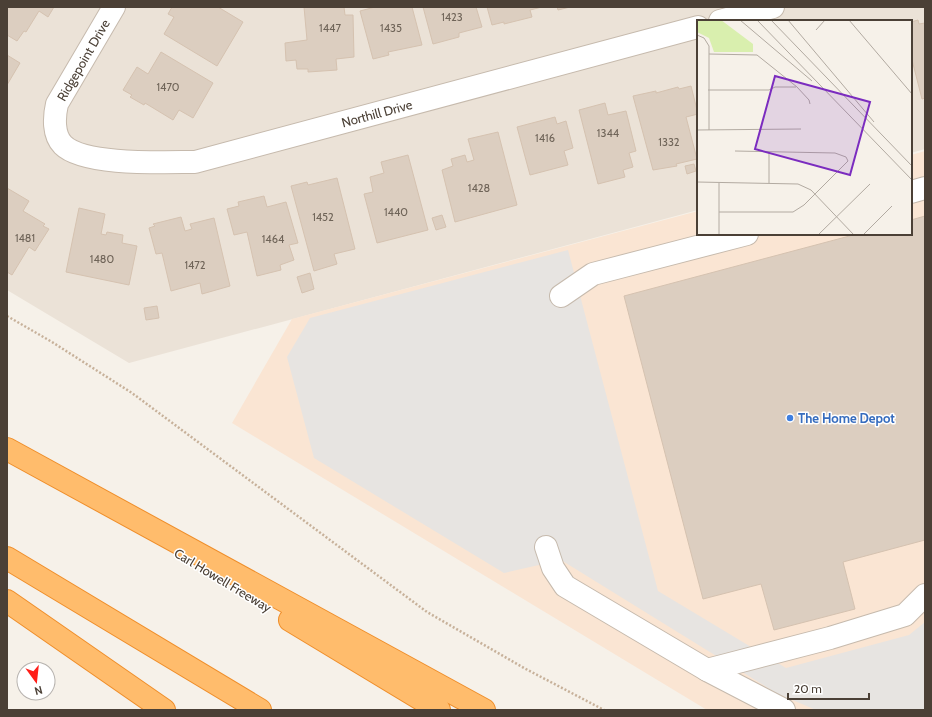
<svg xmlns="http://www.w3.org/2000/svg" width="932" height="717" font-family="Cabin,sans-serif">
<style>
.residential{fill:#ebe2d7}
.commercial{fill:#fae5d3}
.parking{fill:#e7e4e1}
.building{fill:#dccec0;stroke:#d5c2b0}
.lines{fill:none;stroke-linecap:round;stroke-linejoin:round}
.minor-casing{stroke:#c6baad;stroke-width:24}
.highway-casing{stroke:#ef8e2a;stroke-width:24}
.path{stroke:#c7b19a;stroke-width:2.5;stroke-dasharray:2 2;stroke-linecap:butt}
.minor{stroke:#fff;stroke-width:22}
.highway{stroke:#ffbc6c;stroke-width:22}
.shop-dot{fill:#3f7fe0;stroke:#fff;stroke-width:1.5}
.labels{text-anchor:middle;stroke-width:3;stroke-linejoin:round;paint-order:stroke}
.number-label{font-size:11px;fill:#6f6458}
.street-label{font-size:13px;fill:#4b4036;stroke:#fff}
.shop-label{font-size:13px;font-weight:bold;fill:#366cbe;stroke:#fff;text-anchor:start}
.inset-road{fill:none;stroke:#b2aaa1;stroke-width:1}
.view{fill:#7b2cbf;fill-opacity:0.15;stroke:#7b2cbf;stroke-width:2}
.inset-edge{fill:none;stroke:#4b4036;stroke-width:2}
</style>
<rect width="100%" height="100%" fill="#f6f1e9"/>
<path class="residential" d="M 7,7 L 925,7 L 925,149 L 911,153 L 911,21 L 698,21 L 698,210 L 129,363 L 7,290 Z"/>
<path class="commercial" d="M 925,151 L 925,710 L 707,710 L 232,423 L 292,319 L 698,211 L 698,234 L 911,234 L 911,155 Z"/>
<path class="parking" d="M 568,250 L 658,591 L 786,668 L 909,635 L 925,622 L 925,710 L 816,710 L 776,693 L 561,560 L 504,573 L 314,458 L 287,357 L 310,318 Z"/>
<path class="building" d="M 7,7 L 54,7 L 48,17 L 39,11 L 26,32 L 24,31 L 17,41 L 7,35 Z
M 172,7 L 218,7 L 243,22 L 217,66 L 164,34 L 174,17 L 168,14 Z
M 304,7 L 344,7 L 345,15 L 353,15 L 354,57 L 336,59 L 337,70 L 308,72 L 308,69 L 297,69 L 296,60 L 286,61 L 285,43 L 307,40 Z
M 375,7 L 412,7 L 422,45 L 388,52 L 389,55 L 373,59 L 360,11 Z
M 423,7 L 476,7 L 482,27 L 459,33 L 459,37 L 433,44 Z
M 487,7 L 542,7 L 530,10 L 532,17 L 504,24 L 504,22 L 492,25 Z
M 557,7 L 570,7 L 558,10 Z
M 918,20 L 919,24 L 925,23 L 925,98 L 922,99 L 911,56 L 911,22 Z
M 161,52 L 213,83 L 193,118 L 179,110 L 173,120 L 145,103 L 144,105 L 130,97 L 132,95 L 123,90 L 137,67 L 148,74 Z
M 7,55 L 20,63 L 7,85 Z
M 691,86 L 698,114 L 686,117 L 697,159 L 676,164 L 677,166 L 653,170 L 633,96 L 656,91 L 656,93 L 678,87 L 679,89 Z
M 605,103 L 608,115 L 626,111 L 636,151 L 629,153 L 633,167 L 623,170 L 625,177 L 598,184 L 579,110 Z
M 555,117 L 557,124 L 566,121 L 573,148 L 564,151 L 568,165 L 530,175 L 517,127 Z
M 498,132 L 517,205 L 455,222 L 442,170 L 453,166 L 451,159 L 465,155 L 467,162 L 474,160 L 468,139 Z
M 408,155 L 428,230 L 377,243 L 364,194 L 373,192 L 370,177 L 384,173 L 381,162 Z
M 694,164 L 696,171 L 687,174 L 685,166 Z
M 337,178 L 355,249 L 334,254 L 337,264 L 314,271 L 291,186 L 307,182 L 308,185 Z
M 7,188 L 29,201 L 23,211 L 45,224 L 43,226 L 49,229 L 35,251 L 29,247 L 12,275 L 7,272 Z
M 264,196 L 267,207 L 286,202 L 298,243 L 289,245 L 294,260 L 280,265 L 281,270 L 257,276 L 247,232 L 234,235 L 227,209 L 239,206 L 238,202 Z
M 79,208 L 105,214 L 101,234 L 106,235 L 107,232 L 123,235 L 122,243 L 137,246 L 129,285 L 66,272 Z
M 442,215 L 446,227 L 436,230 L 432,218 Z
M 925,216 L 925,540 L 843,562 L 855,609 L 774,630 L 761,584 L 703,599 L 624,296 L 857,234 L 911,234 L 911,220 Z
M 181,217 L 185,231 L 192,229 L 190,224 L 214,218 L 230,286 L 202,294 L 200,283 L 171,291 L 162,253 L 156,254 L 149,228 L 155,226 L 153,224 Z
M 310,273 L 314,289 L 302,293 L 297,277 Z
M 157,306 L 159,318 L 146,320 L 144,308 Z"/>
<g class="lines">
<g class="minor-casing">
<g id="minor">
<path id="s1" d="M 114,7 L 57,104 C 54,117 53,135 63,145 C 84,166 166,162 195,162 L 698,27"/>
<path d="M 720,21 L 773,7"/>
<path d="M 911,192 L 925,188"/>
<path d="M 561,296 L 593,274 L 747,234"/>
<path d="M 546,547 L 553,568 L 565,586 L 707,670 L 784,710"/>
<path d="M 707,670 L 830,638 L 905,615 L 925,595"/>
</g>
</g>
<g class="highway-casing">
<path id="highway" d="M 7,449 L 484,710
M 7,558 L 260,710
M 7,601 L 164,710
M 290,620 L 439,710"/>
</g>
<path class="path" d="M 7,316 L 52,342 L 132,393 L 427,612 L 524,668 L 604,710"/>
<use href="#minor" class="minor"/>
<use href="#highway" class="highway"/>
</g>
<circle class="shop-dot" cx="790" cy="418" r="4"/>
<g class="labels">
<g class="number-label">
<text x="452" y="21">1423</text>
<text x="330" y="32">1447</text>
<text x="391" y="32">1435</text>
<text x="168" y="91">1470</text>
<text x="608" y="137">1344</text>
<text x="545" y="142">1416</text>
<text x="669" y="146">1332</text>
<text x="479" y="192">1428</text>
<text x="396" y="216">1440</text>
<text x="323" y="221">1452</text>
<text x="25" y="242">1481</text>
<text x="273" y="243">1464</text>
<text x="102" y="263">1480</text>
<text x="195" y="269">1472</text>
</g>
<g class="street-label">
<text transform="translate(83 60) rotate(-60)" y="5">Ridgepoint Drive</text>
<text dy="5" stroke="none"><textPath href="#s1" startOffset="479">Northill Drive</textPath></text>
<text transform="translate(223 580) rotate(31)" y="5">Carl Howell Freeway</text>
</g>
<g class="shop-label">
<text x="798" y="423">The Home Depot</text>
</g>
</g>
<g transform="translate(697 20)">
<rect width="215" height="215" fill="#f6f1e9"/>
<path d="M 0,0 L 24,0 L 56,24 L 56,32 L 17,32 L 12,18 L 0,12 Z" fill="#d9efae"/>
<path class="inset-road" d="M 43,0 L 115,61M 60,0 L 215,160M 74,0 L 215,146M 91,0 L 177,102M 152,0 L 215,74M 119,10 L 128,0M 0,15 L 7,18 L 12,26 L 12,110M 12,34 L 60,35 L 100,67 L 112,80 L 113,84M 11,70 L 72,70 L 78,67 L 99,67M 0,110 L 104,109M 0,162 L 101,164 L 114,170 L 157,215M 72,163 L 72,133M 22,192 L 96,192 L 107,185 L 151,141 L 149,137 L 138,133 L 38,131M 22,215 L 22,163M 121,215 L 173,164M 166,215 L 195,186"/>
<path class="view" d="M 78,56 L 173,82 L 153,155 L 58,129 Z"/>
<rect width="215" height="215" class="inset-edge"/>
</g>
<rect width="932" height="717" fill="none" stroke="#4b4036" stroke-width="16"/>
<g transform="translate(36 681) rotate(165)"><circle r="19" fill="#ffffff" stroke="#b7b3af"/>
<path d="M0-3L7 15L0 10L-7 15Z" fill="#ff1e18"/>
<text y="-6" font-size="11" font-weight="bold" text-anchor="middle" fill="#4b4036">N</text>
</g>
<path d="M788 693v6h81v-6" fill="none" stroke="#4b4036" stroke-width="2"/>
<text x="794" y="693" font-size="12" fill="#4b4036" stroke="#ffffff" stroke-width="3" paint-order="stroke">20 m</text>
</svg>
